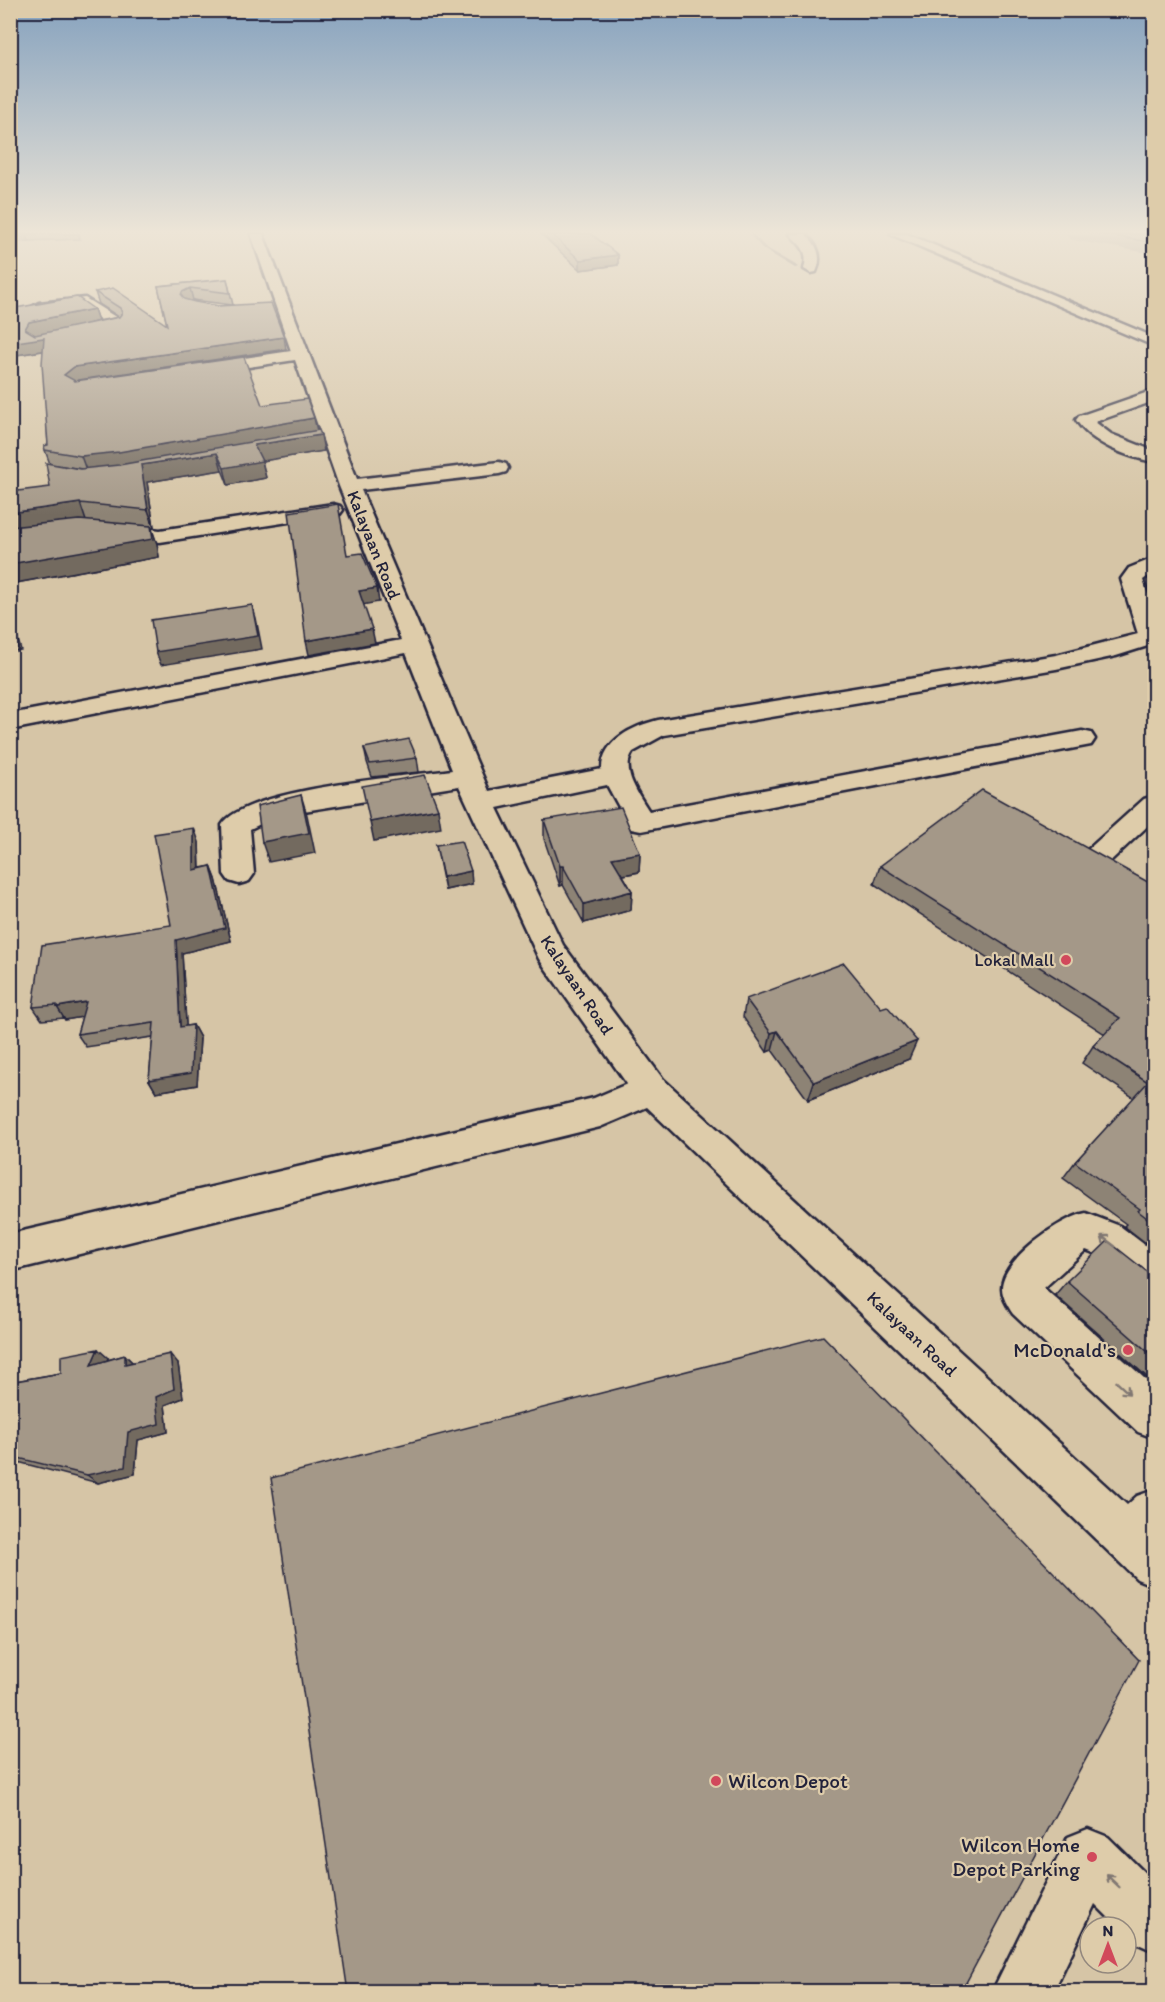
<svg xmlns="http://www.w3.org/2000/svg" width="1165" height="2002" font-family="Itim,sans-serif">
<style>
.lines{fill:none;stroke-linecap:round;stroke-linejoin:round}
.stream{fill:#665f64;fill-rule:evenodd}
.river{fill:#94887f;fill-rule:evenodd}
.minor-casing{stroke:#22223b;stroke-width:5}
.minor{fill:#deccaa;fill-rule:evenodd}
.wall{fill:#8d8375;stroke:#22223b;stroke-width:1.5;fill-rule:evenodd}
.shaded-wall{fill:#736a5f;stroke:#22223b;stroke-width:1.5}
.building{fill:#a49888;stroke:#22223b;stroke-width:1.5}
.oneway{stroke:#807772}
.poi-dot{fill:#d1495b;stroke:#deccaa;stroke-width:2}
.labels{text-anchor:middle;stroke-width:4.5;stroke-linejoin:round;paint-order:stroke}
.street-label{font-size:18px;fill:#22223b;stroke:#deccaa}
.poi-label{font-size:18px;fill:#22223b;stroke:#deccaa;text-anchor:end}
.near-poi-label{font-size:21px;fill:#22223b;stroke:#deccaa;text-anchor:end}
</style>
<rect width="100%" height="100%" fill="#d6c5a6"/>
<filter id="ink" filterUnits="userSpaceOnUse"><feTurbulence type="fractalNoise" baseFrequency=".0167" numOctaves="2"/><feDisplacementMap in="SourceGraphic" scale="12" xChannelSelector="R" yChannelSelector="G"/><feConvolveMatrix kernelMatrix="1 2 1 2 8 2 1 2 1" color-interpolation-filters="sRGB"/></filter>
<g filter="url(#ink)">
<g class="lines">
<path class="stream" d="M 749,234 L 753,234 L 765,247 L 799,267 L 795,268 L 763,249 Z"/>
<path class="river" d="M 1066,234 L 1122,234 L 1154,240 L 1154,254 L 1078,241 L 1070,239 Z"/>
<g class="minor-casing">
<path id="minor" d="M 251,234 L 263,234 L 357,479 L 499,462 L 506,464 L 508,468 L 506,472 L 499,474 L 361,490 L 489,791 L 602,769 C 602,740 634,726 658,720 L 1056,655 L 1138,634 L 1121,579 L 1129,568 L 1154,558 L 1154,572 L 1143,580 L 1154,614 L 1154,644 L 1116,656 L 1056,669 L 664,735 L 633,752 C 620,770 639,795 649,811 L 1082,731 L 1091,733 L 1095,739 L 1091,745 L 641,831 L 631,829 L 607,785 L 497,808 L 563,945 L 663,1079 L 1127,1505 L 1137,1496 L 1154,1490 L 1154,1586 L 1137,1579 L 647,1107 L 600,1127 L 10,1271 L 10,1234 L 594,1098 L 627,1084 L 539,959 L 459,786 L 279,815 L 250,829 L 254,874 L 249,881 L 239,884 L 229,881 L 224,874 L 222,825 C 244,789 407,776 452,770 L 406,653 L 10,730 L 10,714 L 401,640 L 339,486 L 295,360 L 203,374 L 195,369 L 203,364 L 291,351 Z
M 790,234 L 805,234 C 817,244 823,257 816,272 L 811,273 L 804,269 C 809,250 801,247 790,234 Z
M 890,234 L 907,234 L 1154,337 L 1154,346 Z
M 85,298 L 122,321 L 124,324 L 122,327 L 82,336 L 77,334 L 74,331 L 77,328 L 104,322 L 82,307 L 39,311 L 32,307 L 39,303 Z
M 1154,390 L 1154,401 L 1095,422 L 1111,434 L 1154,451 L 1154,462 C 1128,457 1091,444 1076,420 L 1079,416 Z
M 333,504 L 340,506 L 343,510 L 340,514 L 160,542 L 111,536 L 104,534 L 101,530 L 104,526 L 111,524 L 160,530 Z
M 1154,796 L 1154,820 L 1103,868 L 1093,871 L 1083,868 L 1078,861 L 1083,854 L 1144,799 Z
M 1086,1213 L 1120,1226 L 1154,1252 L 1154,1296 C 1128,1288 1113,1258 1086,1250 L 1044,1288 L 1154,1387 L 1154,1438 L 1138,1432 L 1013,1314 C 1008,1307 1002,1296 1002,1288 C 1002,1259 1060,1218 1086,1213 Z
M 1088,1829 L 1108,1837 L 1154,1882 L 1154,1951 L 1134,1942 L 1126,1935 L 1126,1927 L 1118,1927 L 1095,1904 L 1053,1992 L 992,1992 L 1068,1837 Z"/>
</g>
<use href="#minor" class="minor"/>
</g>
<path class="wall" d="M 10,234 L 79,234 L 80,239 L 29,241 Z
M 541,234 L 591,234 L 618,255 L 618,265 L 580,270 Z
M 1102,234 L 1155,234 L 1155,243 Z
M 227,279 L 233,305 L 286,349 L 78,381 L 262,405 L 317,430 L 321,435 L 324,451 L 262,461 L 266,478 L 228,485 L 222,470 L 147,482 L 154,527 L 151,527 L 157,544 L 159,557 L 10,584 L 50,487 L 80,469 L 82,469 L 50,464 L 45,450 L 48,445 L 43,351 L 10,356 L 10,309 L 94,309 L 98,321 L 119,317 L 99,304 L 95,292 L 167,325 L 158,286 ZM 193,300 L 232,305 L 218,306 L 191,301 Z
M 364,748 L 417,758 L 419,772 L 372,777 L 367,762 Z
M 544,820 L 640,853 L 639,872 L 623,875 L 632,891 L 631,910 L 584,923 L 563,885 L 560,886 L 544,839 Z
M 199,842 L 200,868 L 211,866 L 216,879 L 231,941 L 182,953 L 186,1026 L 193,1025 L 200,1038 L 197,1085 L 156,1092 L 149,1080 L 153,1037 L 86,1047 L 77,1034 L 82,1017 L 65,1020 L 64,1018 L 42,1020 L 33,1007 L 171,925 Z
M 436,845 L 472,884 L 445,890 Z
M 880,866 L 1155,886 L 1155,1250 L 1124,1226 L 1126,1224 L 1063,1178 L 1075,1162 L 1134,1098 L 1082,1063 L 1093,1046 L 1105,1034 L 874,884 Z
M 746,999 L 909,1059 L 808,1100 L 772,1050 L 767,1052 L 743,1017 Z
M 1150,1274 L 1155,1276 L 1155,1384 L 1055,1295 L 1067,1281 Z
M 125,1355 L 132,1362 L 178,1364 L 183,1398 L 165,1405 L 168,1432 L 138,1440 L 135,1474 L 98,1483 L 18,1462 L 10,1458 L 10,1382 L 61,1373 L 108,1358 L 107,1360 Z"/>
<path class="shaded-wall" d="M 10,234 L 27,234 L 29,241 L 10,243 Z
M 618,255 L 618,265 L 580,270 L 580,260 Z
M 190,288 L 193,300 L 185,304 L 181,295 L 182,292 Z
M 94,309 L 98,321 L 44,338 L 48,350 L 10,356 L 10,343 L 25,329 L 29,322 Z
M 284,337 L 286,349 L 79,380 L 69,388 L 64,375 L 74,367 Z
M 314,418 L 317,431 L 124,466 L 86,470 L 81,456 Z
M 321,435 L 324,451 L 262,461 L 266,478 L 228,485 L 224,468 L 254,445 Z
M 217,453 L 222,470 L 147,482 L 154,527 L 148,510 L 141,465 Z
M 80,503 L 86,521 L 10,535 L 10,513 Z
M 151,526 L 157,544 L 159,557 L 10,584 L 10,564 Z
M 377,588 L 379,602 L 362,605 L 359,591 Z
M 252,605 L 256,618 L 262,649 L 161,665 L 156,652 Z
M 10,612 L 21,650 L 10,652 Z
M 372,629 L 375,643 L 309,655 L 306,641 Z
M 301,795 L 307,815 L 315,853 L 269,862 L 262,842 Z
M 438,809 L 441,828 L 374,841 L 370,822 Z
M 194,828 L 199,842 L 200,883 L 194,870 Z
M 640,853 L 639,872 L 612,877 L 612,858 Z
M 211,866 L 216,879 L 231,941 L 182,953 L 187,1040 L 180,1027 L 176,940 Z
M 560,866 L 563,866 L 563,885 L 560,886 Z
M 471,871 L 472,884 L 445,890 L 443,877 Z
M 632,891 L 631,910 L 584,923 L 584,904 Z
M 86,1002 L 94,1015 L 65,1020 L 57,1007 Z
M 193,1025 L 200,1038 L 197,1085 L 156,1092 L 149,1080 Z
M 777,1031 L 772,1050 L 767,1052 L 771,1033 Z
M 917,1041 L 909,1059 L 808,1100 L 814,1082 Z
M 98,1349 L 108,1358 L 101,1374 L 91,1365 Z
M 170,1354 L 178,1364 L 183,1398 L 165,1405 L 168,1432 L 138,1440 L 135,1474 L 98,1483 L 87,1475 L 128,1432 L 156,1397 Z
M 125,1355 L 134,1364 L 125,1364 Z
M 10,1515 L 12,1516 L 15,1548 L 10,1549 Z"/>
<path class="building" d="M 551,234 L 591,234 L 618,255 L 580,260 Z
M 227,279 L 230,293 L 190,288 L 182,292 L 181,295 L 184,299 L 195,302 L 218,306 L 271,303 L 284,337 L 74,367 L 64,375 L 75,381 L 244,357 L 262,405 L 307,399 L 314,418 L 119,452 L 81,456 L 45,450 L 44,446 L 48,445 L 42,364 L 44,338 L 10,343 L 10,309 L 77,297 L 94,309 L 29,322 L 25,329 L 35,335 L 119,317 L 122,313 L 120,308 L 95,292 L 113,288 L 167,325 L 158,286 Z
M 319,430 L 321,435 L 254,445 L 262,461 L 224,468 L 217,453 L 141,465 L 148,510 L 80,503 L 10,513 L 10,492 L 50,487 L 46,463 L 80,469 L 119,465 Z
M 338,504 L 347,555 L 362,553 L 377,588 L 359,591 L 372,629 L 306,641 L 289,512 Z
M 79,520 L 151,526 L 153,539 L 10,564 L 10,527 Z
M 252,605 L 258,636 L 156,652 L 151,620 Z
M 409,739 L 417,758 L 370,764 L 364,748 Z
M 425,775 L 438,809 L 370,822 L 362,786 Z
M 982,790 L 1155,886 L 1155,1224 L 1138,1211 L 1140,1209 L 1075,1162 L 1148,1082 L 1093,1046 L 1120,1018 L 880,866 Z
M 301,795 L 309,833 L 262,842 L 257,806 Z
M 621,807 L 640,853 L 612,858 L 632,891 L 584,904 L 563,866 L 560,866 L 544,820 Z
M 194,828 L 194,870 L 211,866 L 225,928 L 176,940 L 180,1027 L 193,1025 L 191,1073 L 149,1080 L 154,1023 L 77,1034 L 86,1002 L 57,1007 L 57,1005 L 33,1007 L 42,945 L 171,925 L 154,834 Z
M 461,841 L 471,871 L 443,877 L 436,845 Z
M 844,963 L 881,1008 L 887,1006 L 917,1041 L 814,1082 L 777,1031 L 771,1033 L 746,999 Z
M 1108,1241 L 1150,1274 L 1155,1276 L 1155,1358 L 1067,1281 Z
M 823,1336 L 1139,1660 L 961,1992 L 348,1992 L 271,1478 Z
M 98,1349 L 91,1365 L 125,1355 L 125,1364 L 170,1354 L 174,1389 L 156,1397 L 159,1424 L 128,1432 L 125,1467 L 87,1475 L 10,1456 L 10,1382 L 61,1373 L 61,1356 Z"/>
<defs><path id="oneway-shaft" d="M-6 0H5M1.5-3L5.5 0L1.5 3" fill="none" stroke-width="1.6" stroke-linecap="round" stroke-linejoin="round" transform="scale(1.5)"/></defs>
<g class="oneway">
<use href="#oneway-shaft" transform="translate(1108 1241) rotate(-143)"/>
<use href="#oneway-shaft" transform="translate(1123 1388) rotate(43)"/>
<use href="#oneway-shaft" transform="translate(1113 1881) rotate(-136)"/>
</g>
</g>
<linearGradient id="sky" x2="0" y2="1"><stop stop-color="#86a2be"/><stop offset="0.45" stop-color="#ede5d7"/><stop offset="1" stop-color="#ede5d7" stop-opacity="0"/></linearGradient>
<rect width="1165" height="515" fill="url(#sky)"/>
<g class="poi-dot">
<circle cx="1066" cy="960" r="6"/>
<circle cx="1128" cy="1350" r="6"/>
<circle cx="716" cy="1781" r="6"/>
<circle cx="1092" cy="1857" r="6"/>
</g>
<g class="labels">
<g class="street-label">
<text transform="translate(374 545) rotate(68)" y="6">Kalayaan Road</text>
<text transform="translate(577 985) rotate(56)" y="6">Kalayaan Road</text>
<text transform="translate(912 1334) rotate(43)" y="6">Kalayaan Road</text>
</g>
<g class="poi-label">
<text x="1054" y="966">Lokal Mall</text>
</g>
<g class="near-poi-label">
<text x="1116" y="1357">McDonald's</text>
<text x="728" y="1788" text-anchor="start">Wilcon Depot</text>
<text x="1080" y="1852">Wilcon Home<tspan x="1080" dy="24">Depot Parking</tspan></text>
</g>
</g>
<rect width="1165" height="2002" fill="none" stroke="#deccaa" stroke-width="36"/>
<rect x="18" y="18" width="1129" height="1966" fill="none" stroke="#22223b" stroke-width="2" filter="url(#ink)"/>
<g transform="translate(1108 1945)"><circle r="28" fill="#deccaa" stroke="#93887e" stroke-width="1.5"/>
<path d="M0-4.5L10 22L0 15L-10 22Z" fill="#d1495b"/>
<text y="-9" font-size="16" font-weight="bold" text-anchor="middle" fill="#22223b">N</text>
</g>
</svg>
